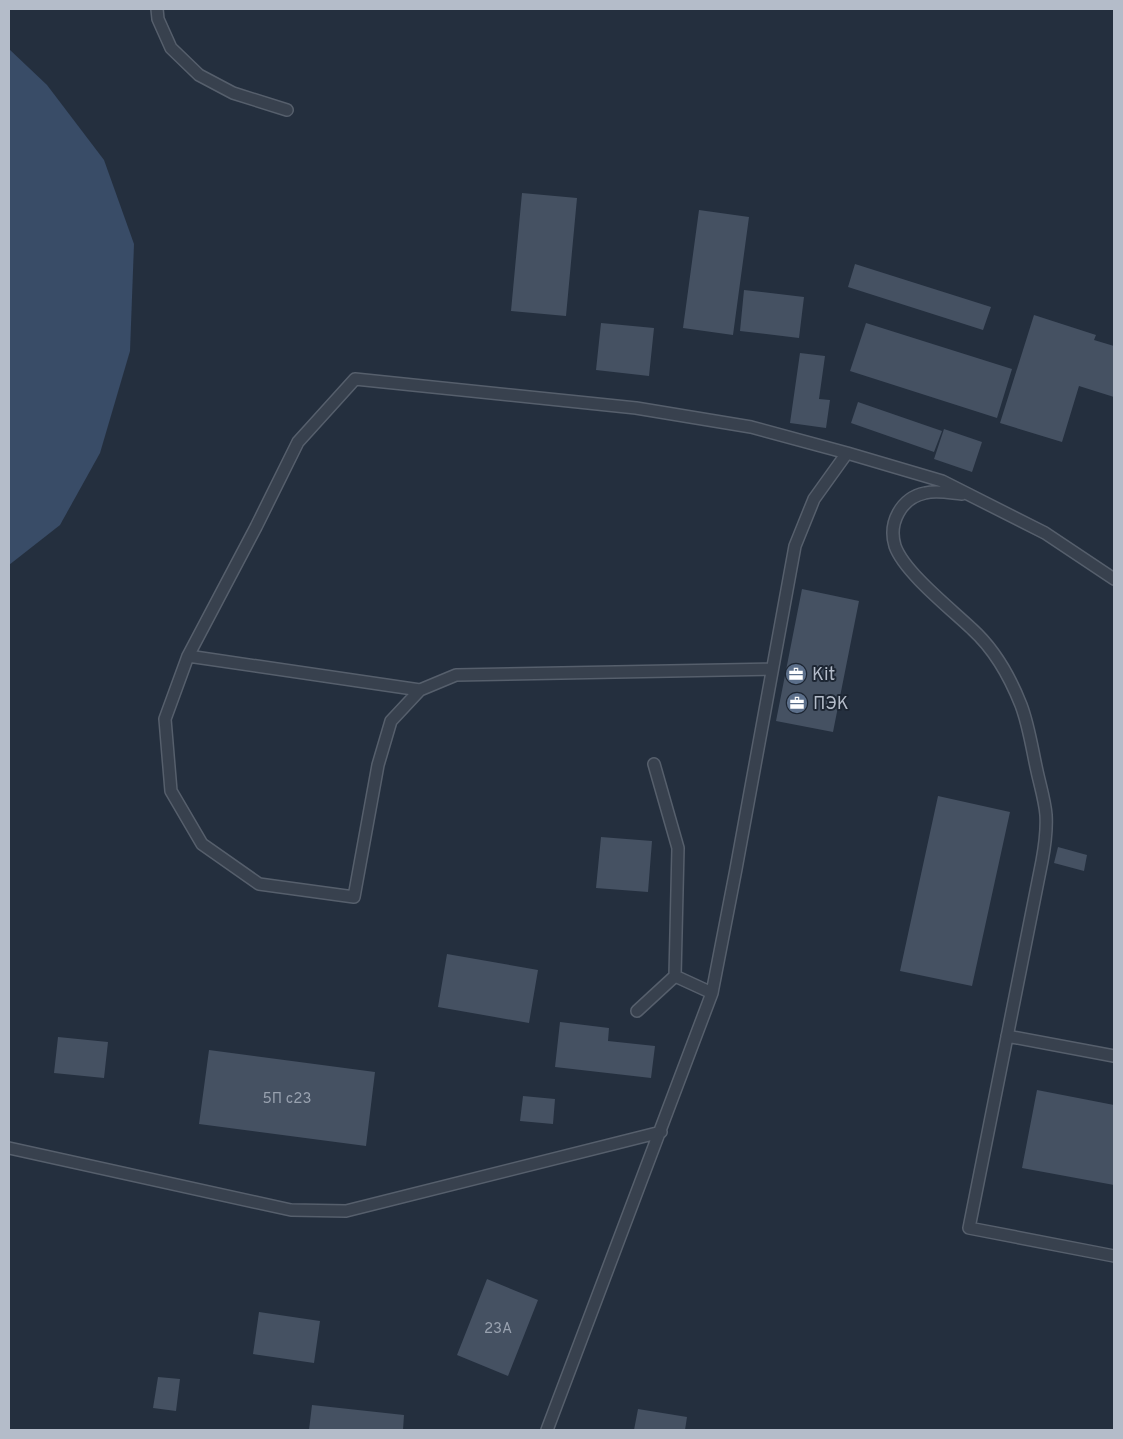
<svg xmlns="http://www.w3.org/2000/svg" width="1123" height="1439" font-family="Overpass,sans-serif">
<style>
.water{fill:#394c67}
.building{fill:#455162}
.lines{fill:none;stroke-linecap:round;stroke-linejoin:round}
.lane-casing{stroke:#565f6c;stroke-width:14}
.lane{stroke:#38414e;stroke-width:11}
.labels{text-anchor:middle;stroke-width:4;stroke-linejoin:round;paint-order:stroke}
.number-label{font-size:15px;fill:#98a1af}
.poi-label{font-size:18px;fill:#b4bcc9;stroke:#1d2633;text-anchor:start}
</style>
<rect width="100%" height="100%" fill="#242f3e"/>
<path class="water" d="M 9,49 L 47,85 L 104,160 L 134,244 L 130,351 L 100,453 L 60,525 L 9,565 Z"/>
<path class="building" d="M 522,193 L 577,198 L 566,316 L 511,311 Z
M 699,210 L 749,217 L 733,335 L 683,328 Z
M 855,264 L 991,307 L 983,330 L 848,287 Z
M 744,290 L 804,297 L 799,338 L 740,331 Z
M 1034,315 L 1096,335 L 1094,340 L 1114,346 L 1114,397 L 1079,386 L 1062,442 L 1000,423 Z
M 601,323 L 654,328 L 649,376 L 596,370 Z
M 866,323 L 1012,369 L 997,418 L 850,371 Z
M 800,353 L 825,356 L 819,399 L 830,400 L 826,428 L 790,423 Z
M 858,402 L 942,431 L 934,452 L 851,423 Z
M 944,429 L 982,442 L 972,472 L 934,459 Z
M 802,589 L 859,601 L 833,732 L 776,721 Z
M 938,796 L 1010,812 L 972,986 L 900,971 Z
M 601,837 L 652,841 L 648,892 L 596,888 Z
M 1058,847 L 1087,855 L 1084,871 L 1054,863 Z
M 447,954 L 538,970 L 529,1023 L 438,1007 Z
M 560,1022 L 609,1028 L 608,1041 L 655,1046 L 651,1078 L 555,1067 Z
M 58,1037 L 108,1042 L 104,1078 L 54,1073 Z
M 209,1050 L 375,1072 L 366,1146 L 199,1124 Z
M 1037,1090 L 1114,1105 L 1114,1185 L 1022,1168 Z
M 523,1096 L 555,1099 L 553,1124 L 520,1121 Z
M 487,1279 L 538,1300 L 508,1376 L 457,1355 Z
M 259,1312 L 320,1321 L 314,1363 L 253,1354 Z
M 158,1377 L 180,1379 L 176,1411 L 153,1408 Z
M 312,1405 L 404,1415 L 403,1430 L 309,1430 Z
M 638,1409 L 687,1417 L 685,1430 L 634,1430 Z"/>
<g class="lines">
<g class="lane-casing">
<path id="lane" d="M 157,9 L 158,19 L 171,48 L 199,75 L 233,93 L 287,110
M 962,494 C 950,493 937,490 925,493 C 901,498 888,523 895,546 C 904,572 951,609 972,629 C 994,649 1010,677 1021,705 C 1029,726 1032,749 1037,771 C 1040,785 1045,801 1046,815 C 1047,831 1045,845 1042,861 L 969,1228 L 1114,1256
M 188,656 L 420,690
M 772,669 L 456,675 L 420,690 L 391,721 L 378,765 L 354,897 L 259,884 L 202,844 L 171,791 L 165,719 L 188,656 L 256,527 L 298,442 L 355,379 L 636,408 L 751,427 L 847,453 L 942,481 L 1045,533 L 1114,579
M 654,764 L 678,848 L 675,976 L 712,993
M 637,1011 L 675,976
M 1007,1036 L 1114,1056
M 9,1148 L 291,1210 L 346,1211 L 661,1132
M 547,1430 L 712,993 L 736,869 L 795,546 L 814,499 L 847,453"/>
</g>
<use href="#lane" class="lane"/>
</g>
<defs>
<g id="office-disc" transform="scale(1.125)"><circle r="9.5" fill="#5c6f8a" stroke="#1d2633"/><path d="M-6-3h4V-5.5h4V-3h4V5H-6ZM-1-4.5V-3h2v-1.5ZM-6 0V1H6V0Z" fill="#fff"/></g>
</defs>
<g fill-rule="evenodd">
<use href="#office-disc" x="796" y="674"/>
<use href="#office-disc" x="797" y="703"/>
</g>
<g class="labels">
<g class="number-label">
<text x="287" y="1103">5П с23</text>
<text x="498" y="1333">23А</text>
</g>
<g class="poi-label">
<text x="812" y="680">Kit</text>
<text x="813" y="709">ПЭК</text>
</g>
</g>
<rect width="1123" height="1439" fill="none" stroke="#b4bcc9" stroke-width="20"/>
</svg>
